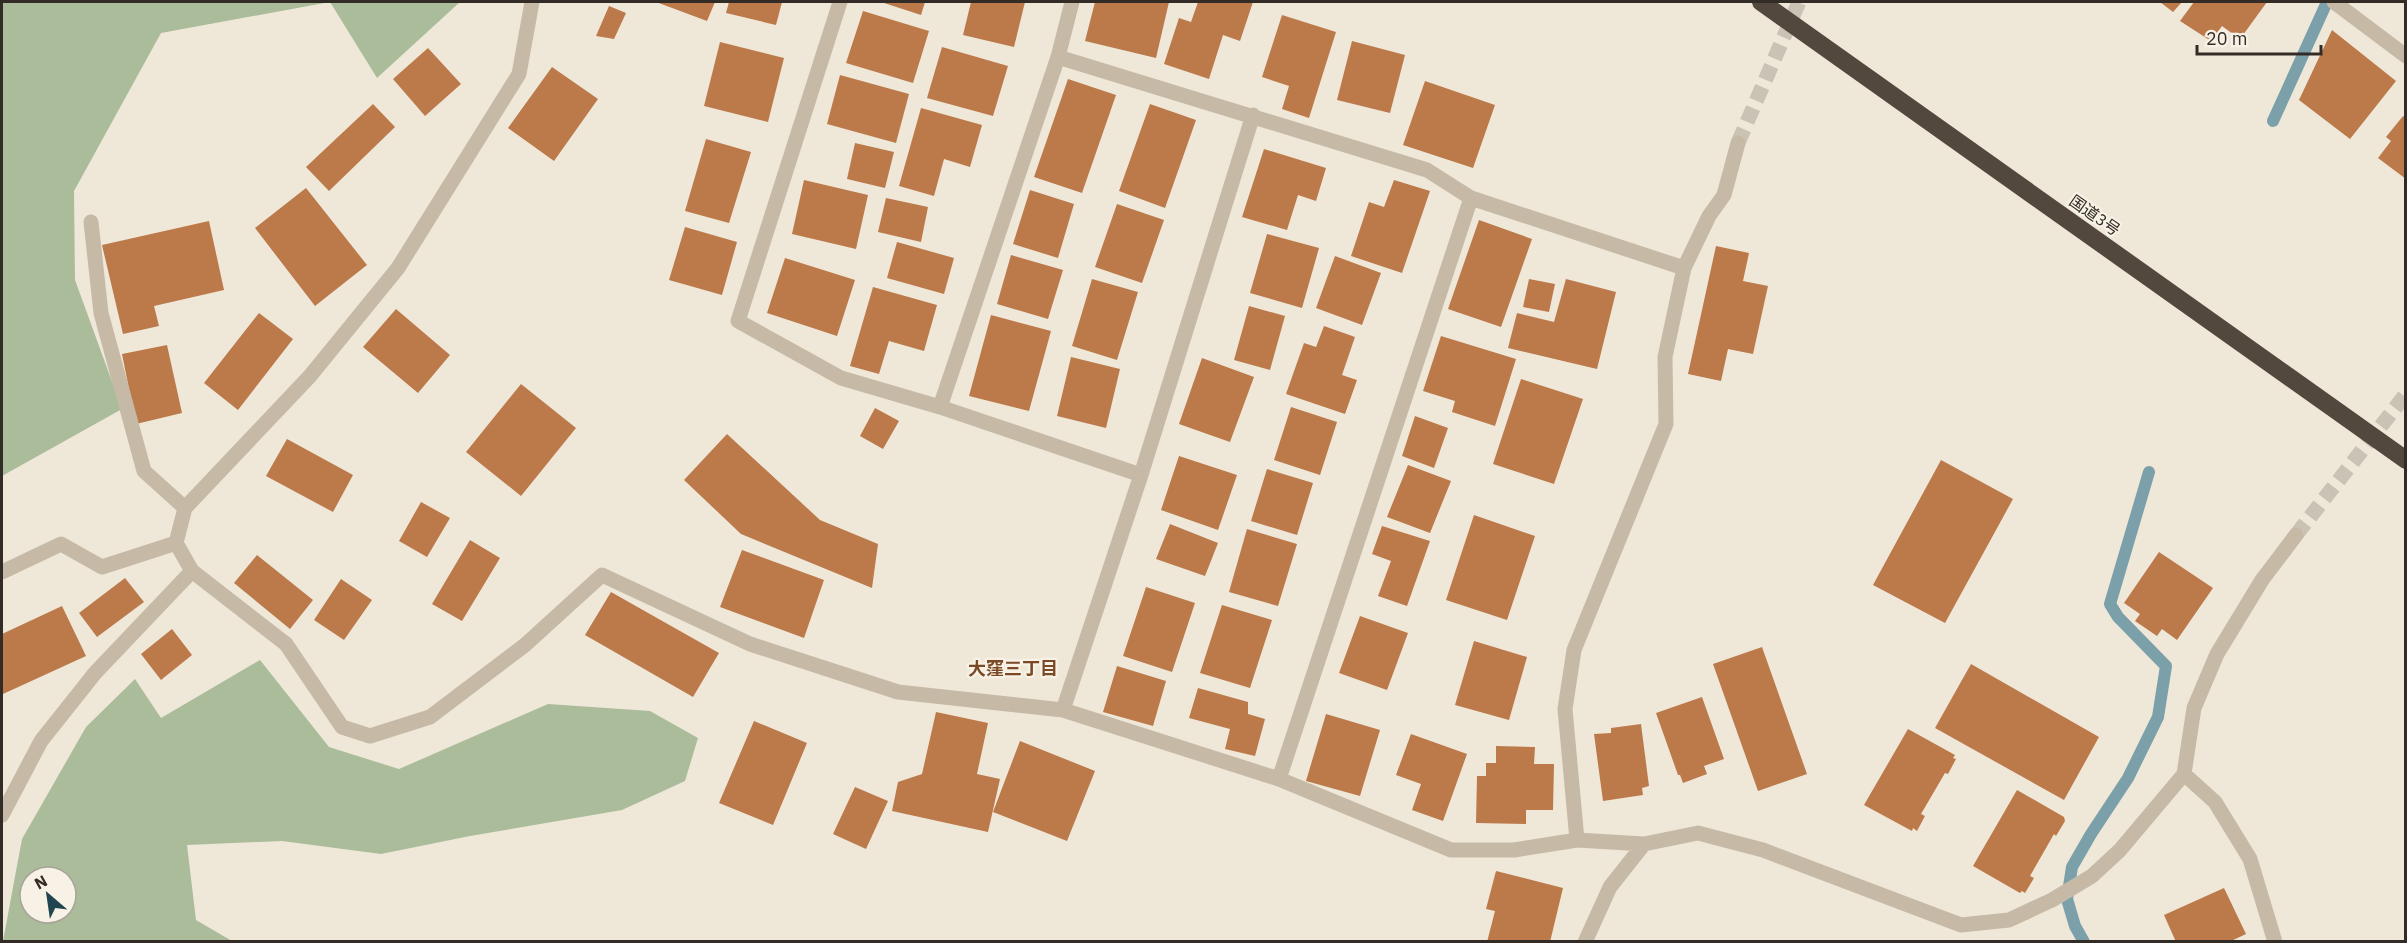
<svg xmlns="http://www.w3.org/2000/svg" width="2407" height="943" font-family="'IBM Plex Sans','Noto Sans JP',sans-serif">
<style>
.green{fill:#abbc9b;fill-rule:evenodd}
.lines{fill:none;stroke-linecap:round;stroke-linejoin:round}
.stream{stroke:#7ba0aa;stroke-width:12}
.building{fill:#bc794a}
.street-tunnel{stroke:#c9c2b5;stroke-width:15;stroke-dasharray:15 8;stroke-linecap:butt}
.street{stroke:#c6baa6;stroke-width:15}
.highway{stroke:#53483e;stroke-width:18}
.labels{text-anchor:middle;stroke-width:4.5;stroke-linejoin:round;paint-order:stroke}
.street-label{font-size:16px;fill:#332c26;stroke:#f7f2e5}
.neighbourhood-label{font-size:18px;font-weight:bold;fill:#7b4926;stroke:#f7f2e5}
</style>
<rect width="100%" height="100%" fill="#efe8d9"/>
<path class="green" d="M 2,2 L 460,2 L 377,78 L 330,2 L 161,33 L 74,191 L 75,280 L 122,409 L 2,476 Z
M 260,660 L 329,747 L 399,769 L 548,704 L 650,711 L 698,738 L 685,781 L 622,810 L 470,836 L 381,854 L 282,841 L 187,845 L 196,920 L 232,941 L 3,941 L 22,839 L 86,727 L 135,679 L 161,718 ZM 30,877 L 66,877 L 66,913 L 30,913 Z"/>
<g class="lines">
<path class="stream" d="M 2273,121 L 2327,2
M 2084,942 L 2075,926 L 2067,899 L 2072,867 L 2091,834 L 2128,778 L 2158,717 L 2166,666 L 2118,617 L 2110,604 L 2149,472"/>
</g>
<path class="building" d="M 656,2 L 715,2 L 707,21 Z
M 729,2 L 782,2 L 776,25 L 726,13 Z
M 881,2 L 925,2 L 921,15 Z
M 971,2 L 1025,2 L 1014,47 L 963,35 Z
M 1095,2 L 1169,2 L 1156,58 L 1085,41 Z
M 1198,2 L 1253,2 L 1240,41 L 1223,35 L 1209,79 L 1164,64 L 1179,18 L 1191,22 Z
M 2160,2 L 2182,2 L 2173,12 Z
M 2194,2 L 2267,2 L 2240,39 L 2222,26 L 2211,41 L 2180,21 Z
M 609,6 L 626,13 L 614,39 L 596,36 Z
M 863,11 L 929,31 L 913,83 L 846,63 Z
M 1282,15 L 1336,32 L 1309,118 L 1282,109 L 1289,86 L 1262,77 Z
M 2332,30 L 2396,81 L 2350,139 L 2299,100 Z
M 1352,41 L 1405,55 L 1390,113 L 1337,100 Z
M 720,42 L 784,58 L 768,122 L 704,106 Z
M 942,47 L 1008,66 L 993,116 L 927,98 Z
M 428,48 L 461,84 L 425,116 L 393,79 Z
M 552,67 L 598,99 L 554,161 L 508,128 Z
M 840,75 L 909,94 L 896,143 L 827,124 Z
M 1068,79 L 1116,95 L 1082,193 L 1034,177 Z
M 1425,81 L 1495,105 L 1473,168 L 1403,145 Z
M 373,104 L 395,127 L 329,191 L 306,167 Z
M 1150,104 L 1196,120 L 1165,208 L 1119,191 Z
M 921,108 L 982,125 L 970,167 L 944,159 L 934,196 L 899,186 Z
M 2403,116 L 2406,118 L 2406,179 L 2378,158 L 2391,141 L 2386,137 Z
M 706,139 L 751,152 L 729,223 L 685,211 Z
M 855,143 L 894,152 L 885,188 L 847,179 Z
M 1264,149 L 1326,168 L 1316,201 L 1298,195 L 1287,230 L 1242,217 Z
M 804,180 L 868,195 L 856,249 L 792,234 Z
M 1394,180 L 1430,191 L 1402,273 L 1351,256 L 1369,202 L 1384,207 Z
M 306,188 L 367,265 L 315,306 L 255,228 Z
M 1030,190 L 1074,204 L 1058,258 L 1013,244 Z
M 886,198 L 928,207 L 921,242 L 878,232 Z
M 1117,204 L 1164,220 L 1142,283 L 1095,267 Z
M 1479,220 L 1532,239 L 1501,327 L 1448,309 Z
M 209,221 L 224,290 L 154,306 L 159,326 L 123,334 L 102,245 Z
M 685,227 L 737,242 L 722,295 L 669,280 Z
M 1267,234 L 1319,248 L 1302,308 L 1250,293 Z
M 897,242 L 954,258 L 944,294 L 887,278 Z
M 1716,246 L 1749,253 L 1743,281 L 1768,286 L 1753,354 L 1728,349 L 1721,381 L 1688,374 Z
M 1011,255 L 1063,270 L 1048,319 L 997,304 Z
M 1335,256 L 1381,273 L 1362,325 L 1316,308 Z
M 785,258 L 855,280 L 837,336 L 767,313 Z
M 1092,279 L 1138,292 L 1117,360 L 1072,346 Z
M 1529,279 L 1555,284 L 1549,312 L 1523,307 Z
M 1566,279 L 1616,292 L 1597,369 L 1508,348 L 1517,313 L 1554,322 Z
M 873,287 L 937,305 L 924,351 L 889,341 L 879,374 L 850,366 Z
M 1249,306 L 1285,316 L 1270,370 L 1234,360 Z
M 396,309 L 450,355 L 418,393 L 363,347 Z
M 259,313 L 293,339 L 238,410 L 204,383 Z
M 991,315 L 1051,331 L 1029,411 L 969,396 Z
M 1324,326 L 1355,337 L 1342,375 L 1357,380 L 1345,414 L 1286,394 L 1304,343 L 1316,347 Z
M 1441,336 L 1516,359 L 1495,426 L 1452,412 L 1455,401 L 1423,391 Z
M 167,345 L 182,413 L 136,424 L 122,354 Z
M 1071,357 L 1120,369 L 1106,428 L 1057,416 Z
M 1202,358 L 1254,377 L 1230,442 L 1179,424 Z
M 1521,379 L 1583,399 L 1554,484 L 1493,464 Z
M 521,384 L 576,428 L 521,496 L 466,452 Z
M 1291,407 L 1337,422 L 1320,475 L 1274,460 Z
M 875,408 L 899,421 L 883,449 L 860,436 Z
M 1415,416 L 1448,428 L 1434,468 L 1402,456 Z
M 727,434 L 820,520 L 878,544 L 872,588 L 741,534 L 684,480 Z
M 287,439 L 353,475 L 333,512 L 266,476 Z
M 1179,456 L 1237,475 L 1218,530 L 1161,510 Z
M 1941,460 L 2013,499 L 1945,623 L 1873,585 Z
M 1408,465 L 1451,481 L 1430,533 L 1387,517 Z
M 1267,469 L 1313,483 L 1297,535 L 1251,521 Z
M 421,502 L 450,518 L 427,557 L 399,541 Z
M 1474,515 L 1535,536 L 1507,620 L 1446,600 Z
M 1170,524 L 1218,543 L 1205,576 L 1156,559 Z
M 1382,526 L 1430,541 L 1407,606 L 1378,596 L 1391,561 L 1372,554 Z
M 1247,529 L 1297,544 L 1278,606 L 1229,592 Z
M 470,540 L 500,558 L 462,621 L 432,604 Z
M 742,550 L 824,580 L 804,638 L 720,607 Z
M 2159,552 L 2213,588 L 2177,640 L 2162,629 L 2157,636 L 2135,621 L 2140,614 L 2124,603 Z
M 257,555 L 313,600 L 290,629 L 234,583 Z
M 125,578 L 144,602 L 97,637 L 79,613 Z
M 341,579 L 372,600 L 344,640 L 314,620 Z
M 1146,587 L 1195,603 L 1172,672 L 1123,656 Z
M 611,592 L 719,653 L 693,697 L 585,635 Z
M 1222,605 L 1272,620 L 1250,688 L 1200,673 Z
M 62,606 L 86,656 L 3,694 L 2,690 L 2,634 Z
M 1360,616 L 1408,633 L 1387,690 L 1339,673 Z
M 172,629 L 192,655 L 161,680 L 141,654 Z
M 1474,641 L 1527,657 L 1509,720 L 1455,705 Z
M 1762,647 L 1807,774 L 1758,791 L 1713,664 Z
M 1971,664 L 2099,737 L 2064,800 L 1935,728 Z
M 1117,666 L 1166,681 L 1153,726 L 1103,712 Z
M 1198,688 L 1248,702 L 1248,714 L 1265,719 L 1255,756 L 1225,749 L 1230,729 L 1189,718 Z
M 1702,697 L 1724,759 L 1704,766 L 1707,774 L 1683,783 L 1680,775 L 1678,775 L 1656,713 Z
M 936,712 L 988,723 L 977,774 L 1000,779 L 988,832 L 892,811 L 898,782 L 922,774 Z
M 1326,714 L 1380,730 L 1360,796 L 1306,781 Z
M 754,721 L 807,743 L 773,825 L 719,803 Z
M 1641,724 L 1649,786 L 1642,788 L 1643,795 L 1603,801 L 1594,734 L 1611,733 L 1611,728 Z
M 1908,729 L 1955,755 L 1953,758 L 1956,759 L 1948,774 L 1945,773 L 1921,814 L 1925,816 L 1917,831 L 1913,828 L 1912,831 L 1864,805 Z
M 1411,734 L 1467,754 L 1443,821 L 1412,810 L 1421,784 L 1396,775 Z
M 1020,741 L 1095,771 L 1067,841 L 993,812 Z
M 1496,746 L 1535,747 L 1534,764 L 1554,764 L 1553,810 L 1526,810 L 1526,824 L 1476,823 L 1477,776 L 1486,776 L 1486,763 L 1496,763 Z
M 855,787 L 888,801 L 866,849 L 833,834 Z
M 2017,790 L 2064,817 L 2065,821 L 2056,836 L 2054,834 L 2030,876 L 2034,878 L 2025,893 L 2022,891 L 2020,893 L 1973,866 Z
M 1496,871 L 1563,888 L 1550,942 L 1487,942 L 1495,911 L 1486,909 Z
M 2224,888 L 2246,934 L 2229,942 L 2176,942 L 2164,915 Z"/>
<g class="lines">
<path class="street-tunnel" d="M 1738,143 L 1799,2
M 2296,535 L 2406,394"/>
<path class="street" d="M 532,2 L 519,74 L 398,268 L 310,376 L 185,508 L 176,543 L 192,571 L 286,644 L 342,727 L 370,736 L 430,717 L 525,645 L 602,575 L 750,644 L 898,692 L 1063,710
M 840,2 L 738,321 L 841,378 L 940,407 L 1141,475
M 2334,2 L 2406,56
M 1058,57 L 1072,2
M 1253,115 L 1141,475 L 1063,710 L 1279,779 L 1451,850 L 1514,850 L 1577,840 L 1644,844 L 1698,833 L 1763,850 L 1961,925 L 2009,920 L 2052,900 L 2092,876 L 2120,850 L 2184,774 L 2194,708 L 2217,654 L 2262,580 L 2296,535
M 91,222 L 101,313 L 144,471 L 185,508
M 940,407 L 1058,57 L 1427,170 L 1471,198 L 1684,268
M 2,572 L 61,544 L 102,567 L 176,543
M 2184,774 L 2215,802 L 2250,859 L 2275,942
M 1279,779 L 1471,198
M 2,815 L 41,741 L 95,673 L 192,571
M 1577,840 L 1565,709 L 1574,650 L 1666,424 L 1665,357 L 1684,268 L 1709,216 L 1724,195 L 1738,143
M 1585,942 L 1610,887 L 1644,844"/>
<path class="highway" d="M 1761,2 L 2406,460"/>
</g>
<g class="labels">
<g class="street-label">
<text transform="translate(2095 215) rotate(35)" y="6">国道3号</text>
</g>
<g class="neighbourhood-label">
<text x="1013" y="675">大窪三丁目</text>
</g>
</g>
<rect width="2407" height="943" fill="none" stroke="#332c26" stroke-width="6"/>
<g transform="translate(48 895) rotate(331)"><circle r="28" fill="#f7f2e5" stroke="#a9a399" stroke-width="1.5"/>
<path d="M0-4.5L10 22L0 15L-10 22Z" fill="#204551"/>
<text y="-9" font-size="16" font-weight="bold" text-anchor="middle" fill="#332c26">N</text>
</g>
<path d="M2197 45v9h124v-9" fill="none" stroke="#332c26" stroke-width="3"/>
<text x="2206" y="45" font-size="18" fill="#332c26" stroke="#f7f2e5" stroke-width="4.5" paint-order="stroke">20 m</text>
</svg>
